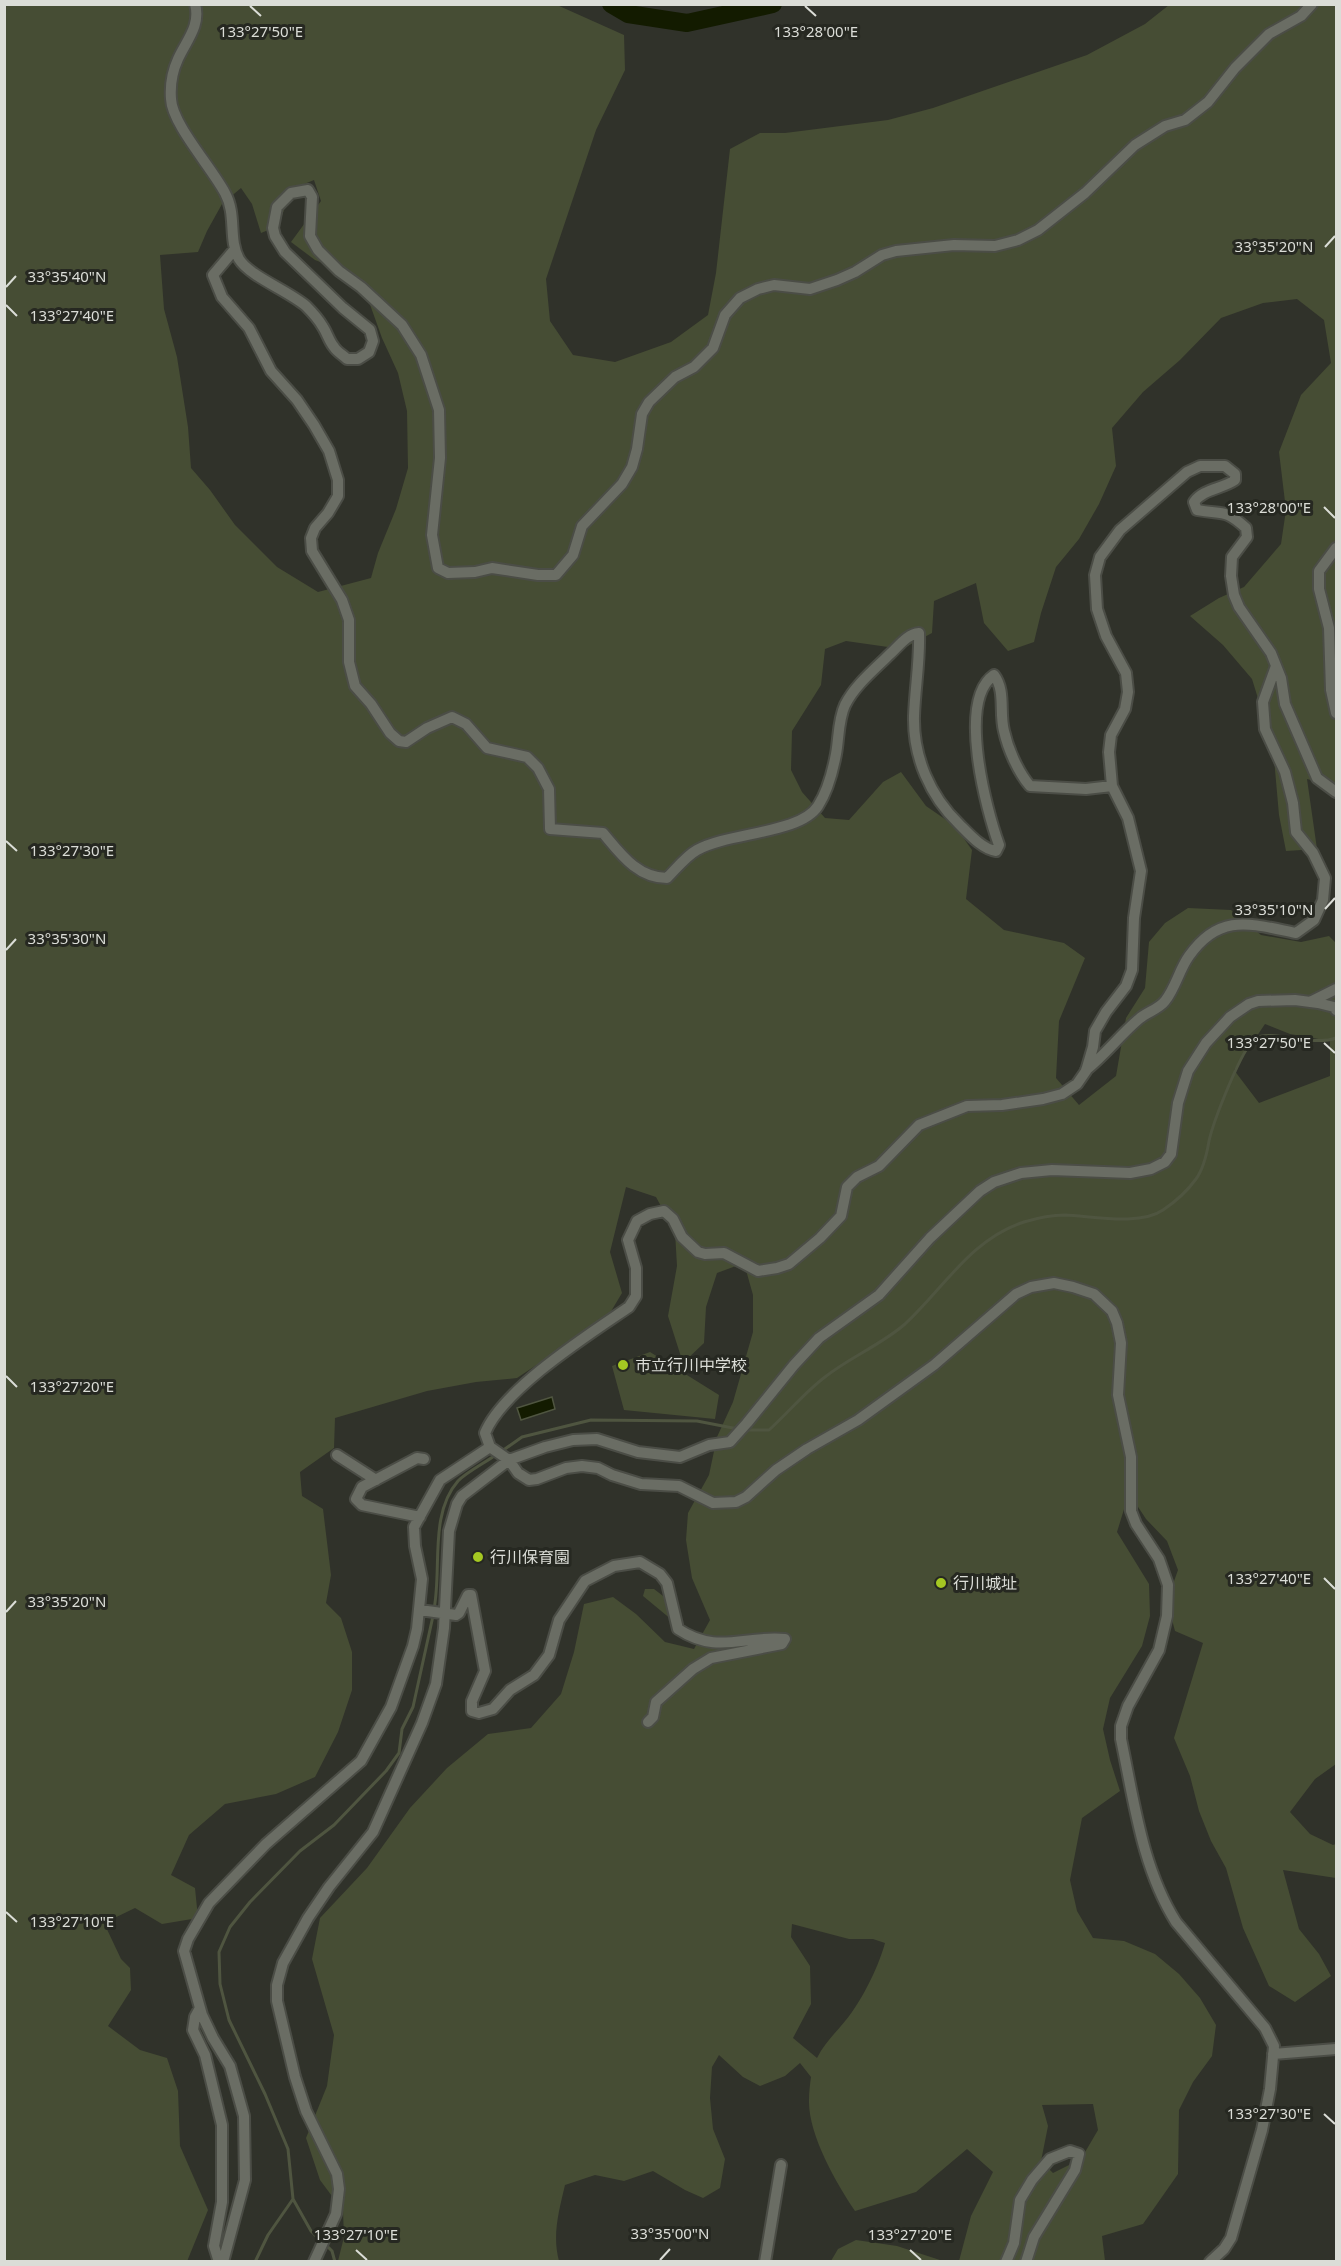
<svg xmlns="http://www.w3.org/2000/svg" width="1341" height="2266" font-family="'Noto Sans','Noto Sans JP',sans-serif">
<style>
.green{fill:#464d34;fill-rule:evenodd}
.water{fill:#131b00;stroke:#4f5540;stroke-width:1.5}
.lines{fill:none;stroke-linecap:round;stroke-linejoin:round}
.stream{stroke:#4f5540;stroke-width:3}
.river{stroke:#131b00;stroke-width:18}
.minor-casing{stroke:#4b4d46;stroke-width:14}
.minor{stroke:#6a6d64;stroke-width:10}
.ticks{fill:none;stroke:#dbddd7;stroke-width:2}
.poi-dot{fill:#a5c822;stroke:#262821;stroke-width:2}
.labels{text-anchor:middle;stroke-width:6;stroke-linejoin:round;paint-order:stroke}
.poi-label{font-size:16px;fill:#dbddd7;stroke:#262821;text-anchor:start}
.ticks-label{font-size:15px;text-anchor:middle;fill:#dbddd7;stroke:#262821;stroke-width:6;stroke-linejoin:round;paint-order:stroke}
</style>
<rect width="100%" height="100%" fill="#30322a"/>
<path class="green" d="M 5,5 L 557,5 L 624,35 L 625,70 L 596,130 L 546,279 L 550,321 L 573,355 L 615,362 L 671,342 L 708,315 L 716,273 L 730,149 L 760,133 L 785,133 L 888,120 L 933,108 L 1087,55 L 1145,24 L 1169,5 L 1336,5 L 1336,787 L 1307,779 L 1317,849 L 1286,851 L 1279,815 L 1273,747 L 1252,679 L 1223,645 L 1190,616 L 1219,598 L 1244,587 L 1281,544 L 1286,510 L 1279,452 L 1301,395 L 1331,363 L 1324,320 L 1297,299 L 1263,303 L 1221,318 L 1180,360 L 1143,392 L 1112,428 L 1116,466 L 1099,504 L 1079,539 L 1056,567 L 1041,613 L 1034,642 L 1008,651 L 984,623 L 976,583 L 934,601 L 932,633 L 902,649 L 846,641 L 825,649 L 821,685 L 792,731 L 791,770 L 802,792 L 825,818 L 849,820 L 883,782 L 901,772 L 926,806 L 955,826 L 972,850 L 966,899 L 1004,930 L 1064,943 L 1085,958 L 1059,1021 L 1056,1078 L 1079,1105 L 1116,1076 L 1126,1018 L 1145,988 L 1149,942 L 1165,923 L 1188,908 L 1231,910 L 1261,935 L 1301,942 L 1329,936 L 1336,943 L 1336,1764 L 1315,1779 L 1290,1812 L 1310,1834 L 1333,1845 L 1336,1844 L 1336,1878 L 1283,1870 L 1299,1929 L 1319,1954 L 1331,1976 L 1295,2002 L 1269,1986 L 1243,1928 L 1226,1868 L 1211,1841 L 1199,1811 L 1190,1776 L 1174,1738 L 1203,1643 L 1175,1631 L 1167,1601 L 1178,1570 L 1167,1541 L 1146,1519 L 1129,1493 L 1117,1532 L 1149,1584 L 1150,1616 L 1142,1646 L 1110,1698 L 1103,1729 L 1110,1760 L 1120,1791 L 1082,1818 L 1070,1880 L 1077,1911 L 1093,1938 L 1124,1941 L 1155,1954 L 1179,1974 L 1200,1998 L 1216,2025 L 1212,2056 L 1193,2082 L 1179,2110 L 1178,2174 L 1143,2224 L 1102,2236 L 1105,2261 L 959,2261 L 971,2216 L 993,2172 L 967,2149 L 916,2192 L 855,2211 C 836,2183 808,2134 809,2100 C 809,2092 810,2084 811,2077 L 800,2063 L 785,2076 L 760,2086 L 743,2077 L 719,2055 L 712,2067 L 710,2098 L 713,2129 L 725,2159 L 720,2188 L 703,2198 L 685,2190 L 653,2171 L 624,2181 L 595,2175 L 565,2185 C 559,2211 552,2235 559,2261 L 338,2261 L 344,2237 L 343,2211 L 320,2180 L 306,2138 L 327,2086 L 334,2035 L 312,1959 L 320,1918 L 367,1868 L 410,1808 L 447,1768 L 488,1734 L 531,1728 L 561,1694 L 574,1652 L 584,1604 L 613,1597 L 636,1614 L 665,1642 L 694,1649 L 710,1620 L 692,1578 L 686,1540 L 688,1513 L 709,1475 L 717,1437 L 733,1402 L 753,1332 L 753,1295 L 744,1263 L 717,1273 L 706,1307 L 704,1343 L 683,1363 L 668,1316 L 677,1266 L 675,1232 L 656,1197 L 626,1187 L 610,1252 L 622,1293 L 601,1328 L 565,1346 L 517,1378 L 476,1382 L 427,1391 L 335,1418 L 334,1448 L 300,1472 L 302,1496 L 323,1509 L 331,1575 L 326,1603 L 341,1618 L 352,1652 L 352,1690 L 338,1732 L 315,1777 L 276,1794 L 225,1804 L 189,1835 L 171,1875 L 195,1888 L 198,1918 L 162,1924 L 135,1908 L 104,1923 L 121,1959 L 130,1968 L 131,1990 L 108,2026 L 140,2050 L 167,2058 L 178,2091 L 180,2146 L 208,2210 L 188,2259 L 187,2262 L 5,2262 ZM 314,180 L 321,201 L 291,242 L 315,260 L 346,272 L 368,299 L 382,338 L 398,373 L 407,411 L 408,468 L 396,509 L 378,553 L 371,578 L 318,592 L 277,567 L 235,525 L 210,490 L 191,468 L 188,427 L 177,357 L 164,309 L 160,255 L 198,252 L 207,231 L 222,204 L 241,188 L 252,204 L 261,233 L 278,226 L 292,189 ZM 1265,1024 L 1290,1034 L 1330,1041 L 1330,1076 L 1259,1103 L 1234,1070 ZM 792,1924 L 849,1939 L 873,1939 L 885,1943 C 879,1965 865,1994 852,2012 C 841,2028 826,2040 817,2058 L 793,2038 L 811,2004 L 810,1966 L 791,1937 ZM 1093,2104 L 1098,2130 L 1081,2159 L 1053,2173 L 1041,2161 L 1048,2126 L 1042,2105 Z
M 650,1352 L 719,1395 L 715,1419 L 624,1410 L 612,1366 Z
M 645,1589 L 654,1589 L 667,1599 L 672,1620 L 643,1596 Z
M 856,2240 L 897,2246 L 943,2261 L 831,2261 L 838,2249 Z"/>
<path class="water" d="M 552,1397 L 555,1409 L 521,1420 L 517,1408 Z"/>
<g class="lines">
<path class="stream" d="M 744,1430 L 769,1430 C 788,1413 805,1392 825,1377 C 850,1357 881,1345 905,1324 C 943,1289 972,1238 1024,1222 C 1037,1218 1052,1215 1065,1215 C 1092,1216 1140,1226 1163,1210 C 1175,1202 1188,1190 1196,1179 C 1204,1168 1207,1153 1209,1141 C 1213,1123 1242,1046 1256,1038 C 1271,1029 1312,1047 1336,1038
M 502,1451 L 522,1437 L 591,1420 L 697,1421 L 738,1429
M 434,1609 C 442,1569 429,1514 458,1481 C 468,1471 485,1463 497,1454
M 321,2241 L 311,2231 L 293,2199 L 288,2149 L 265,2094 L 229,2020 L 220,1984 L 219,1952 L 230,1927 L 250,1902 L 300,1851 L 334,1825 L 386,1771 L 399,1753 L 402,1729 L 413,1707 L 433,1616
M 326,2245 L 332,2251 L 335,2262
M 255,2262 L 268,2235 L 293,2199"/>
<path class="river" d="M 611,4 L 628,14 L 687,23 L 773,4"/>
<g class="minor-casing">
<path id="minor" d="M 195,4 C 201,26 186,41 178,59 C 172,72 170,86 171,99 C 172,124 212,168 225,193 C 237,215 228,239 239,259 C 249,276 289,291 306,306 C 312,312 319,320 323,327 C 327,333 329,341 334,347 C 337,352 343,355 347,359 L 358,359 L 369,352 L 373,341 L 370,330 L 343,308 L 285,252 L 275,236 L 273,228 L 277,207 L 291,193 L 308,190 L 312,197 L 310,236 L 318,250 L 339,271 L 361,287 L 402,325 L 421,355 L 439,410 L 440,458 L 432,535 L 438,568 L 448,573 L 475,572 L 492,568 L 538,575 L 556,575 L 573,555 L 582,526 L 622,484 L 632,467 L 637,449 L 642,414 L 649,402 L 675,377 L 694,367 L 713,348 L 725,315 L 740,298 L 758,289 L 774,285 L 810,289 L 837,280 L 855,272 L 882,255 L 896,251 L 954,245 L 995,246 L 1018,240 L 1038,230 L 1085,193 L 1135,145 L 1165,126 L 1185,120 L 1208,102 L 1235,68 L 1269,34 L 1301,16 L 1312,4
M 235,249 L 213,275 L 222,297 L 249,328 L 271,371 L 297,400 L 314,425 L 329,451 L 338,480 L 338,496 L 328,513 L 315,528 L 311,538 L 312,551 L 342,600 L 349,620 L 349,662 L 355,686 L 371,704 L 390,733 L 399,741 L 406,742 L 427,728 L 452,717 L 466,724 L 487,748 L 527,757 L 538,768 L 549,789 L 550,829 L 603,833 C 620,853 637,878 667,878 C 676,869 686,856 697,850 C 729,832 800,834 818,806 C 827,792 833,770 836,754 C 839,738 838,720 845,705 C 855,685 875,669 890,654 C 899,646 907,634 919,633 C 920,661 915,688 914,716 C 913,757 930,796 959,824 C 969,834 982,849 996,851 L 999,845 C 986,809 957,700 994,675 C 1006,691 999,712 1004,731 C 1008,749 1018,772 1030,786 L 1086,789 L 1112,786
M 1336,548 L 1319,571 L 1319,589 L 1329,628 L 1331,690 L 1336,713
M 1310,1002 L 1336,989
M 1086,1070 C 1105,1055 1120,1035 1139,1019 C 1147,1012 1159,1009 1165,1001 C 1176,987 1179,970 1189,956 C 1220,912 1251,924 1296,933 L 1314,920 L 1323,900 L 1325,878 L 1313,853 L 1296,832 L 1293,803 L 1285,772 L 1265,729 L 1263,702 L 1276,666
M 337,1455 L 376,1480
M 420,1517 L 362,1505 L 356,1499 L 362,1487 L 417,1458 L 424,1459
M 420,1610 L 456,1615 L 459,1613 L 468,1595 L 471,1595 L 485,1671 L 472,1701 L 472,1711 L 479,1713 L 493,1709 L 510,1690 L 534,1675 L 549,1655 L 559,1620 L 585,1581 L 614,1566 L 640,1562 L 660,1574 L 667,1583 L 678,1629 C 717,1655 744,1635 785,1639 L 782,1644 L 711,1658 L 693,1669 L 656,1702 L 653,1717 L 648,1722
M 200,2008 L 195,2017 L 193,2030 L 205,2055 L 222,2125 L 222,2202 L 214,2246 L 219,2262
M 1273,2054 L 1336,2049
M 223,2262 L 245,2180 L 244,2116 L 230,2066 L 213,2038 L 202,2015 L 184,1951 L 188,1939 L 209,1903 L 266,1844 L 361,1761 L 391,1707 L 413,1646 L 417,1629 L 422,1579 L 415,1546 L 414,1527 L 440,1480 L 490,1447
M 314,2262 L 336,2214 L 339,2189 L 337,2174 L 306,2111 L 295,2077 L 277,2001 L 277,1985 L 283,1963 L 308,1918 L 329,1887 L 373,1832 L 422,1723 L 436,1684 L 444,1628 L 449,1531 L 457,1504 L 462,1496 L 509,1460 L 545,1447 L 573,1440 L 597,1439 L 638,1452 L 680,1457 L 709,1445 L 730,1442 L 747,1423 L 794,1365 L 819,1338 L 879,1295 L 930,1238 L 980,1191 L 994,1182 L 1021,1173 L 1052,1170 L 1130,1173 L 1151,1169 L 1165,1162 L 1171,1154 L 1178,1103 L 1188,1071 L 1206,1043 L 1230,1017 L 1249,1004 L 1258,1001 L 1295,1000 L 1318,1003 L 1334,1007 L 1336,1010
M 765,2262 L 781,2165
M 1006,2262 L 1014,2243 L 1020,2200 L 1032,2180 L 1050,2159 L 1070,2151 L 1079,2154 L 1075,2170 L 1034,2237 L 1026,2262
M 1210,2262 L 1224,2249 L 1231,2238 L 1262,2130 L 1270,2089 L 1274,2046 L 1265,2028 L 1176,1922 C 1142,1868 1134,1801 1121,1739 L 1121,1726 L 1128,1706 L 1159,1650 L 1167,1616 L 1168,1585 L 1159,1559 L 1136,1524 L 1131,1511 L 1131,1457 L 1118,1395 L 1121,1343 L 1117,1323 L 1112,1311 L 1094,1294 L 1073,1287 L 1054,1283 L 1031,1287 L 1016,1294 L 934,1365 L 858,1420 L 807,1449 L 776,1470 L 746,1497 L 736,1502 L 713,1503 L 679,1486 L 641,1484 L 612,1475 L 598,1468 L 582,1466 L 566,1468 L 537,1479 L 529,1480 L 518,1473 L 509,1460 L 490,1447 L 485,1433 C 503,1389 588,1335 629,1307 L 636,1296 L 636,1268 L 628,1240 L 637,1221 L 650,1214 L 664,1211 L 673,1219 L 682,1237 L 698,1252 L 705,1254 L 724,1253 L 758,1271 L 777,1268 L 789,1264 L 820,1238 L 841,1216 L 847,1187 L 857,1177 L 879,1166 L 919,1125 L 967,1106 L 1002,1105 L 1043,1099 L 1062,1094 L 1077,1084 L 1086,1071 L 1093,1047 L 1095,1031 L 1106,1012 L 1126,986 L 1132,970 L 1134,918 L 1141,871 L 1128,818 L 1112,786 L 1109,752 L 1111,735 L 1125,709 L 1128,692 L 1126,673 L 1106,636 L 1097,609 L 1095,575 L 1100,557 L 1120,530 L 1187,472 L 1200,466 L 1225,466 L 1235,474 L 1235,480 C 1222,489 1203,489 1194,502 L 1197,510 C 1223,515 1224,508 1246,528 L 1247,537 L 1232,557 L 1231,576 L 1234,595 L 1239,607 L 1271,653 L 1281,678 L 1285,704 L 1317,778 L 1336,792"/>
</g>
<use href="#minor" class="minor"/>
</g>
<path class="ticks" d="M 250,6 L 261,16M 805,6 L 816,16M 1325,247 L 1335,236M 6,287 L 16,276M 6,305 L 17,316M 1324,507 L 1335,518M 6,841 L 17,851M 1325,909 L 1335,898M 6,950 L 16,939M 1324,1043 L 1335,1053M 6,1376 L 17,1387M 1324,1578 L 1335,1589M 6,1612 L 16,1601M 6,1912 L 17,1922M 1324,2114 L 1335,2124M 356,2250 L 367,2260M 910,2250 L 921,2260M 660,2260 L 670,2249"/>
<g class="poi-dot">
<circle cx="623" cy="1365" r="6"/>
<circle cx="478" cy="1557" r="6"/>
<circle cx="941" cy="1583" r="6"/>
</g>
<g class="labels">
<g class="poi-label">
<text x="635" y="1371">市立行川中学校</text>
<text x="490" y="1563">行川保育園</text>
<text x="953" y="1589">行川城址</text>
</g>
</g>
<g class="ticks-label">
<text x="261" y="37">133°27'50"E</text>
<text x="816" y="37">133°28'00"E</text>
<text x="1274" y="252">33°35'20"N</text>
<text x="67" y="282">33°35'40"N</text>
<text x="72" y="321">133°27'40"E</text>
<text x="1269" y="513">133°28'00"E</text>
<text x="72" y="856">133°27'30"E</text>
<text x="1274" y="915">33°35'10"N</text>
<text x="67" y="944">33°35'30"N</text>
<text x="1269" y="1048">133°27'50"E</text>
<text x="72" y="1392">133°27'20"E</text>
<text x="1269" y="1584">133°27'40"E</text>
<text x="67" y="1607">33°35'20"N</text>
<text x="72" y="1927">133°27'10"E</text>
<text x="1269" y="2119">133°27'30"E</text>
<text x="670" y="2239">33°35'00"N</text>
<text x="356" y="2240">133°27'10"E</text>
<text x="910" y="2240">133°27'20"E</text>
</g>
<rect width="1341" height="2266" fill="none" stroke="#dbddd7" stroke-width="12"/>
</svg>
